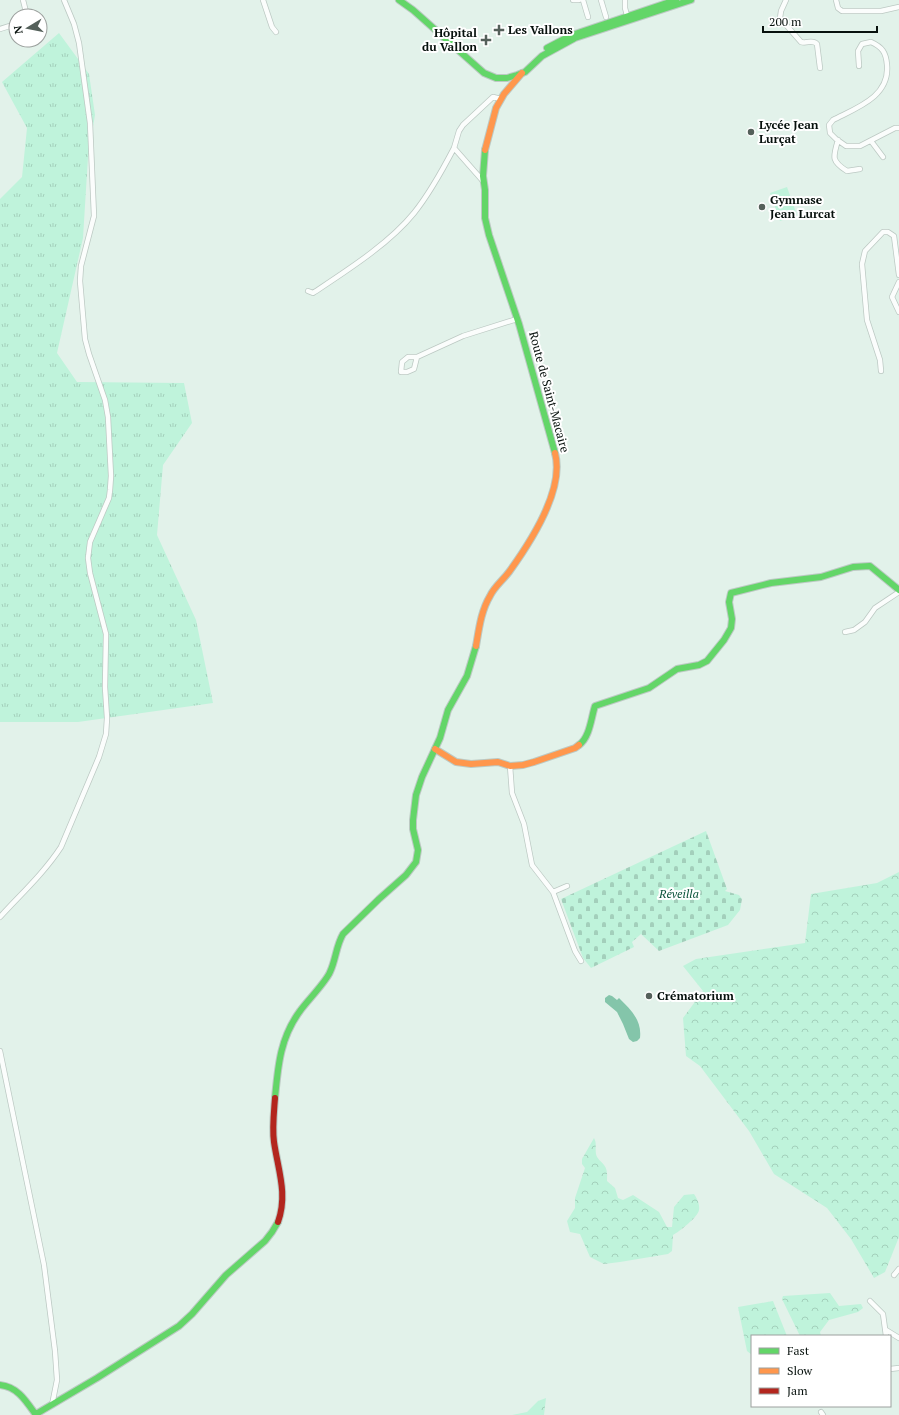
<svg xmlns="http://www.w3.org/2000/svg" width="899" height="1415" font-family="'PT Serif',serif">
<style>
.grass{fill:url(#grass-tufts)}
.forest{fill:url(#forest-crowns)}
.cemetery{fill:url(#cemetery-stones)}
.pitch{fill:#bff3db}
.water{fill:#84c5aa}
.lines{fill:none;stroke-linecap:round;stroke-linejoin:round}
.street-casing{stroke:#bcc9c3;stroke-width:6}
.fast-casing{stroke:#bcc9c3;stroke-width:8}
.slow-casing{stroke:#bcc9c3;stroke-width:8}
.jam-casing{stroke:#bcc9c3;stroke-width:8}
.street{stroke:#fbfdfc;stroke-width:4.5}
.fast{stroke:#63d668;stroke-width:6}
.slow{stroke:#ff974d;stroke-width:6}
.jam{stroke:#b3261e;stroke-width:6}
.poi-dot{fill:#54605a;stroke:#fff;stroke-width:1.5}
.labels{text-anchor:middle;stroke-width:4;stroke-linejoin:round;paint-order:stroke}
.poi-label{font-size:12px;font-weight:bold;fill:#07110d;stroke:#fff;text-anchor:start}
.street-label{font-size:12px;fill:#07110d;stroke:#fff}
.park-label{font-size:12px;font-style:italic;fill:#0e553d;stroke:#fff}
</style>
<defs>
<pattern id="grass-tufts" width="24" height="20" patternUnits="userSpaceOnUse"><rect width="24" height="20" fill="#bff3db"/><path d="M3 7l-1-3M5 7V3M7 7l1-3M15 17l-1-3M17 17v-4M19 17l1-3" fill="none" stroke="#a3cfbb"/></pattern>
<pattern id="forest-crowns" width="20" height="18" patternUnits="userSpaceOnUse"><rect width="20" height="18" fill="#bff3db"/><path d="M2 6a3 3 0 1 1 6 0M12 15a3 3 0 1 1 6 0" fill="none" stroke="#a3cfbb"/></pattern>
<pattern id="cemetery-stones" width="16" height="16" patternUnits="userSpaceOnUse"><rect width="16" height="16" fill="#bff3db"/><path d="M2 7V4a2 2 0 0 1 4 0v3zM10 15v-3a2 2 0 0 1 4 0v3z" fill="#a3cfbb"/></pattern>
</defs>
<rect width="100%" height="100%" fill="#e2f2ea"/>
<path class="grass" d="M 59,33 L 89,74 L 95,115 L 88,157 L 83,238 L 57,353 L 77,382 L 184,383 L 192,423 L 163,465 L 157,535 L 196,620 L 213,703 L 78,722 L 0,722 L 0,199 L 22,177 L 27,128 L 2,82 Z"/>
<path class="forest" d="M 899,872 L 899,1237 L 885,1272 L 874,1278 L 851,1239 L 827,1208 L 774,1174 L 749,1131 L 700,1066 L 686,1056 L 683,1018 L 703,991 L 683,966 L 696,959 L 805,943 L 811,894 L 877,883 Z
M 594,1138 C 597,1143 595,1148 596,1154 C 597,1159 601,1161 604,1165 C 608,1170 607,1176 607,1181 L 615,1188 L 618,1198 L 623,1200 L 633,1195 L 659,1212 L 667,1227 L 672,1227 L 674,1207 L 684,1195 L 694,1194 C 697,1198 700,1205 699,1210 C 698,1217 679,1232 673,1235 L 672,1251 L 668,1254 L 620,1262 L 604,1264 L 590,1257 L 580,1234 L 570,1232 L 567,1221 L 575,1208 L 575,1198 L 585,1168 L 582,1164 L 582,1159 Z
M 830,1293 L 839,1306 L 861,1304 L 863,1308 L 858,1312 L 829,1320 L 820,1332 L 821,1336 L 800,1336 L 782,1299 L 783,1296 Z
M 773,1301 L 787,1336 L 752,1336 L 752,1355 L 747,1351 L 738,1307 Z
M 546,1398 L 544,1415 L 512,1415 L 527,1412 L 538,1401 Z"/>
<path class="cemetery" d="M 706,831 L 727,889 L 725,891 L 739,895 L 742,899 L 740,910 L 728,925 L 659,951 L 641,934 L 632,942 L 634,947 L 591,968 L 583,958 L 561,899 Z"/>
<path class="pitch" d="M 787,187 L 797,215 L 780,221 L 770,193 Z"/>
<path class="water" d="M 609,995 L 612,996 L 617,1000 L 619,998 C 631,1010 642,1020 640,1038 L 637,1041 L 633,1042 L 629,1039 L 623,1024 L 617,1012 L 605,1002 L 605,998 Z"/>
<g class="lines">
<g class="street-casing">
<path id="street" d="M 23,0 L 27,16
M 263,0 L 272,27 L 276,32
M 573,0 L 579,0
M 583,0 L 588,17
M 601,0 L 606,17
M 625,0 L 625,8 L 628,19
M 786,0 L 781,11 L 780,18 L 801,42 C 807,44 812,39 817,44 L 820,68
M 836,0 L 838,8 L 842,11 L 881,11 L 899,7
M 0,29 L 16,24
M 859,66 L 858,51 L 862,44 L 871,42 C 882,47 886,52 887,65 C 890,97 856,108 833,120 L 829,125 L 830,133 L 836,139 L 846,146 L 860,146 L 895,128 L 899,128
M 838,140 C 833,157 831,161 847,171 L 860,169
M 871,141 L 883,157
M 483,181 L 454,148 L 459,131 L 463,125 L 493,97 L 501,99
M 899,282 L 892,297 L 899,312
M 308,291 L 313,293 C 346,271 389,244 414,213 C 430,193 442,171 454,148
M 417,357 L 414,369 L 407,372 L 401,372 L 402,362 L 408,357 L 417,357 L 463,336 L 517,319
M 881,371 L 880,360 L 867,320 L 862,264 L 865,251 L 883,232 L 888,232 L 894,236 L 899,275
M 845,632 L 854,630 L 865,622 L 875,608 L 899,592
M 510,766 L 512,793 L 524,824 L 532,865 L 553,892 L 575,951 L 581,961
M 553,892 L 567,886
M 0,917 C 21,894 44,873 61,847 L 99,757 L 106,734 L 107,718 L 105,687 L 106,634 L 90,573 L 88,558 L 90,542 L 109,498 L 110,490 L 111,476 L 108,417 L 105,400 L 89,354 L 85,339 L 80,281 L 81,266 L 94,216 L 90,123 L 79,43 L 74,24 L 64,0
M 0,1051 L 44,1265 L 55,1351 L 57,1380 L 52,1405
M 894,1275 L 899,1269
M 870,1301 L 883,1314 L 886,1336
M 886,1330 L 899,1338
M 890,1369 L 899,1368
M 821,1412 L 823,1415"/>
</g>
<g class="fast-casing">
<path id="fast" d="M 399,0 L 413,10 L 484,73 L 496,78 L 507,78 L 517,75 L 525,72 L 542,56 L 575,38 L 691,0
M 547,48 L 572,35 L 676,0
M 485,150 L 483,176 L 485,190 L 485,218 L 489,235 L 519,324 L 555,453
M 579,745 C 590,737 591,718 595,706 L 649,688 L 677,669 L 699,665 L 707,661 L 724,640 L 731,628 L 732,619 L 729,602 L 731,593 L 771,583 L 821,577 L 853,567 L 870,566 L 899,590
M 275,1098 C 278,1066 280,1038 300,1011 C 307,1001 326,982 330,972 C 336,959 336,946 343,934 L 379,899 L 406,875 L 416,862 L 418,850 L 413,829 L 413,820 L 416,795 L 422,777 L 440,738 L 448,710 L 467,676 L 476,646
M 0,1385 C 18,1387 26,1401 36,1415
M 36,1414 L 97,1378 L 179,1326 L 192,1314 L 226,1275 L 265,1241 L 272,1232 L 278,1222"/>
</g>
<g class="slow-casing">
<path id="slow" d="M 485,150 L 496,108 L 504,94 L 522,73
M 476,646 C 479,629 481,611 490,596 C 494,587 503,580 509,572 C 530,543 565,490 555,453
M 435,749 L 456,762 L 471,764 L 498,762 L 510,766 L 523,765 L 534,762 L 575,748 L 579,745"/>
</g>
<g class="jam-casing">
<path id="jam" d="M 275,1098 C 274,1112 272,1128 274,1142 C 278,1170 288,1194 278,1222"/>
</g>
<use href="#street" class="street"/>
<use href="#fast" class="fast"/>
<use href="#slow" class="slow"/>
<use href="#jam" class="jam"/>
</g>
<g class="poi-dot">
<path d="M497 24h4v4h4v4h-4v4h-4v-4h-4v-4h4z"/>
<path d="M484 34h4v4h4v4h-4v4h-4v-4h-4v-4h4z"/>
<circle cx="751" cy="132" r="4"/>
<circle cx="762" cy="207" r="4"/>
<circle cx="649" cy="996" r="4"/>
</g>
<g class="labels">
<g class="poi-label">
<text x="508" y="34">Les Vallons</text>
<text x="477" y="37" text-anchor="end">Hôpital<tspan x="477" dy="14">du Vallon</tspan></text>
<text x="759" y="129">Lycée Jean<tspan x="759" dy="14">Lurçat</tspan></text>
<text x="770" y="204">Gymnase<tspan x="770" dy="14">Jean Lurcat</tspan></text>
<text x="657" y="1000">Crématorium</text>
</g>
<g class="street-label">
<text transform="translate(549 392) rotate(75)" y="4">Route de Saint-Macaire</text>
</g>
<g class="park-label">
<text x="679" y="898">Réveilla</text>
</g>
</g>
<rect x="751" y="1335" width="140" height="72" fill="#ffffff" stroke="#9ca09e"/>
<rect x="759" y="1348" width="20" height="6" fill="#63d668" stroke="#9ca09e"/>
<text x="787" y="1355" font-size="12" fill="#07110d">Fast</text>
<rect x="759" y="1368" width="20" height="6" fill="#ff974d" stroke="#9ca09e"/>
<text x="787" y="1375" font-size="12" fill="#07110d">Slow</text>
<rect x="759" y="1388" width="20" height="6" fill="#b3261e" stroke="#9ca09e"/>
<text x="787" y="1395" font-size="12" fill="#07110d">Jam</text>
<g transform="translate(28 28) rotate(260)"><circle r="19" fill="#ffffff" stroke="#9ca09e"/>
<path d="M0-3L7 15L0 10L-7 15Z" fill="#54605a"/>
<text y="-6" font-size="11" font-weight="bold" text-anchor="middle" fill="#07110d">N</text>
</g>
<path d="M763 26v6h114v-6" fill="none" stroke="#07110d" stroke-width="2"/>
<text x="769" y="26" font-size="12" fill="#07110d" stroke="#ffffff" stroke-width="3" paint-order="stroke">200 m</text>
</svg>
